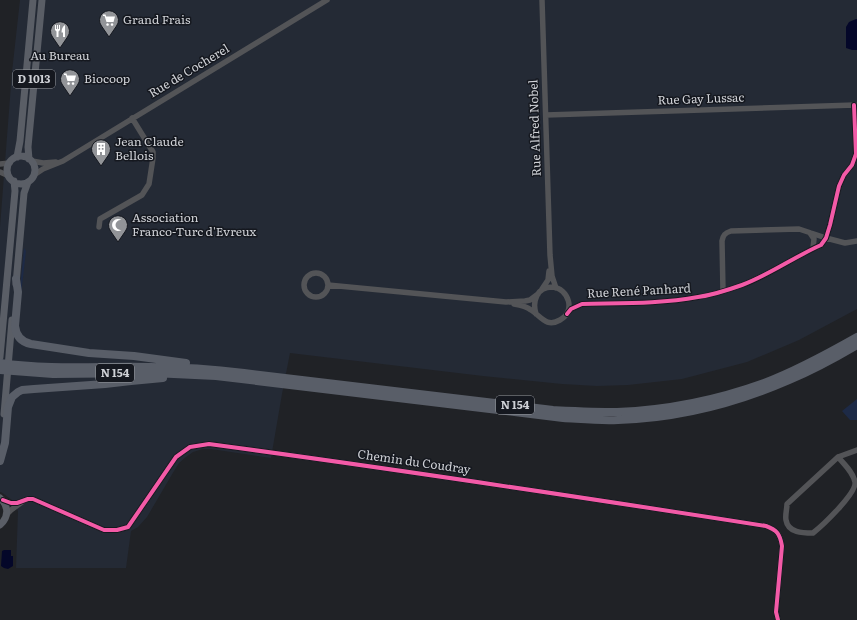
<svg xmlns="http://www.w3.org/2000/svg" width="857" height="620" font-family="Literata,serif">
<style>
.built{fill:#242a35}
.green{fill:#1d2a46}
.water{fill:#040729}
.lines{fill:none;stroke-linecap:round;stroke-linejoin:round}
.minor{stroke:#535457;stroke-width:5.5}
.major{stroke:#5a5e66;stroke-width:7}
.highway{stroke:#595e68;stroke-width:8}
.cycleway-casing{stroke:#15181f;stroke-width:6}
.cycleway{stroke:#f35aa7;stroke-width:4}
.labels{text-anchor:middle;stroke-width:3;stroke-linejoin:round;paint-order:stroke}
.shield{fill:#15181f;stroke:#979a9f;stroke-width:1}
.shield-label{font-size:11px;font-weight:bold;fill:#cfd1d6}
.poi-label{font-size:12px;fill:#cfd1d6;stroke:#15181f;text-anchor:start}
.street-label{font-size:12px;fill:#cfd1d6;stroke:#15181f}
</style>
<rect width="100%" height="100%" fill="#202226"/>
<path class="built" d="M 20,0 L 857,0 L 857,309 L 799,340 L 747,362 L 682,379 L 628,385 L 597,386 L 562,384 L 483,376 L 290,353 L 282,394 L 271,458 L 211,449 L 203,449 L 193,452 L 186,457 L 179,463 L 174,471 L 147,517 L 138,527 L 131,531 L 126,568 L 16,568 L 18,511 L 12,500 L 1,492 L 0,492 L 0,227 L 12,72 Z"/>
<path class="green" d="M 24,248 L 26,251 L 21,295 L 19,298 Z
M 857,399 L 857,420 L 850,420 L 842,411 Z"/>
<path class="water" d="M 856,19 L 857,19 L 857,50 L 852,50 L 846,48 L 846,27 L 849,22 Z
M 4,550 L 11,550 L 11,556 L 13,556 L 13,566 L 8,569 L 4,568 L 1,566 L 2,551 Z"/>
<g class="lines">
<path class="minor" d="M 542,0 L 550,255 L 552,276 L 556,288
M 546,115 L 855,105
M 32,161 L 43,163 L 56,162
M 0,164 L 10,163
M 0,172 L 9,176
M 34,175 L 43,169 L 63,161 L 327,0
M 99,227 L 100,219 L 142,195 L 149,184 L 153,158 L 153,152 L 132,118
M 810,233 L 814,239 L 813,248
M304 285a12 12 0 1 1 24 0a12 12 0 1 1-24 0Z
M 328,285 L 506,302 L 525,301 L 530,300 L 538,294
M 542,289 L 548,280 L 549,271
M 723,291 L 722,241 C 723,235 725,233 731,231 L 799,229 L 826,238 L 845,243 L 857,241
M 514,304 C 520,305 526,306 531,310 C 541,316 546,328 560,320 C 576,312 569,288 552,287 C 537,287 532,301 536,314
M 567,314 L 571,309 L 582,304 C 620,303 660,304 698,297 C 713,295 728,290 742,285 C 769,275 794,257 821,245 L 826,238 L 830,225 L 839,186 L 844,175 L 852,165 L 856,154 L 854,105
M 838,457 C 844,464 853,472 855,482 C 857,493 822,526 813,533 C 803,533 788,533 786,520 C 785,515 787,509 787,504 L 838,457 L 857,450
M 3,500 L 11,503 L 17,503 L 28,499 L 33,499 L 49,506 L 104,530 L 117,530 L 128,527 L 176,457 L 190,447 L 209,444 C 395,469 580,497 766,526 C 777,530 780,534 782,546 L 776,612 L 778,620
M 6,515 L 11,510 L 22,502"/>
<path class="major" d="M7 170a14 14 0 1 1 28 0a14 14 0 1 1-28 0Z
M 17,157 L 20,141 L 33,0
M 29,159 L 28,147 L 42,0
M 16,284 L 24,193 L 28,182
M 0,357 L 15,191 L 14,181
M 4,414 L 12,320
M 0,498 C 9,506 9,517 0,525"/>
<path class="highway" d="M 16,279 L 18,292 L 15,326 C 16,336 21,342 31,344 L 89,353 L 134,356 L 186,363
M 0,363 C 50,370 100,366 150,367 C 181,367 213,369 244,373 L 553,410 C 575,411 596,412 617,412 C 667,410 717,400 764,383 C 796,371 827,354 857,337
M 0,370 L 53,374 L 153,373 L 216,376 L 563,418 C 581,419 600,421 618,420 C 676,418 736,403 789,380 C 813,370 835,358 857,345
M 0,461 L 5,443 L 8,407 L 12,397 L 18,392 L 22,390 L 34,389 L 105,384 L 131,381 L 163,378"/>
<g class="cycleway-casing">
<path id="cycleway" d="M 567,314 L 571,309 L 582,304 C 620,303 660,304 698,297 C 713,295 728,290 742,285 C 769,275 794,257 821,245 L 826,238 L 830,225 L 839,186 L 844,175 L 852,165 L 856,154 L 854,105
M 3,500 L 11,503 L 17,503 L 28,499 L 33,499 L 49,506 L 104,530 L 117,530 L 128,527 L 176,457 L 190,447 L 209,444 C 395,469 580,497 766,526 C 777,530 780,534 782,546 L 776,612 L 778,620"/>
</g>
<use href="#cycleway" class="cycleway"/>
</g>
<defs>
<g id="supermarket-pin" transform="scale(1)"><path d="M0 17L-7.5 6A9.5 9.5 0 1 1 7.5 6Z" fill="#929498" stroke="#15181f"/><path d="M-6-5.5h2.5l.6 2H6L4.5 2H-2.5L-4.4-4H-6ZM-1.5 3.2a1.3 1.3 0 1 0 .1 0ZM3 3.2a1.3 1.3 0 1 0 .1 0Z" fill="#fff"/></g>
<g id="restaurant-pin" transform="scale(1)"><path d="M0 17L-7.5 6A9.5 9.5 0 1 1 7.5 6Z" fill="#929498" stroke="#15181f"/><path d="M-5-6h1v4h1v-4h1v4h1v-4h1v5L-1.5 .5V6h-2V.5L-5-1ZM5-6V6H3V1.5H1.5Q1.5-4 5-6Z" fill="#fff"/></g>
<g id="building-pin" transform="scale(1)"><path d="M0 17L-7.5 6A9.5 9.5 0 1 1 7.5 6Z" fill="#929498" stroke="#15181f"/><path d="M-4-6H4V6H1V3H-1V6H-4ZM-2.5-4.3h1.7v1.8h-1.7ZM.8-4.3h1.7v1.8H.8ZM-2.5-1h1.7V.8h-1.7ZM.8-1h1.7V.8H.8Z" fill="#fff"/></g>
<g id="mosque-pin" transform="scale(1)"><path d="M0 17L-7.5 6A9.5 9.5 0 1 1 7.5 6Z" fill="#929498" stroke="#15181f"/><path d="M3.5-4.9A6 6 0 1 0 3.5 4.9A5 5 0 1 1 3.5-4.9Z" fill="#fff"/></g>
</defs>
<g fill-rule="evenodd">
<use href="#supermarket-pin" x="109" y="20"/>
<use href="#restaurant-pin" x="60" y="31"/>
<use href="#supermarket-pin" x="70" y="79"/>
<use href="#building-pin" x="101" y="149"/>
<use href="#mosque-pin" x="118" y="225"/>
</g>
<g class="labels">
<g class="shield">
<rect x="13" y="70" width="42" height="18" rx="3"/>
<rect x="96" y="364" width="38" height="18" rx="3"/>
<rect x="496" y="396" width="38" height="18" rx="3"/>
</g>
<g class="shield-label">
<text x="34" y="83">D 1013</text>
<text x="115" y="377">N 154</text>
<text x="515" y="409">N 154</text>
</g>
<g class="poi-label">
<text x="123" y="24">Grand Frais</text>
<text x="60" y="60" text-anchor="middle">Au Bureau</text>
<text x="84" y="83">Biocoop</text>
<text x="115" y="146">Jean Claude<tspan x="115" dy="14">Bellois</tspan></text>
<text x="132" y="222">Association<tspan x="132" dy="14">Franco-Turc d'Evreux</tspan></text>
</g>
<g class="street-label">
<text transform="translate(189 71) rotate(-31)" y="4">Rue de Cocherel</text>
<text transform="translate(701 99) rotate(-2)" y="4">Rue Gay Lussac</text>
<text transform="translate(535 128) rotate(-92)" y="4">Rue Alfred Nobel</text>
<text transform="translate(639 291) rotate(-3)" y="4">Rue René Panhard</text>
<text transform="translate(414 462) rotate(8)" y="4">Chemin du Coudray</text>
</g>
</g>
</svg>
